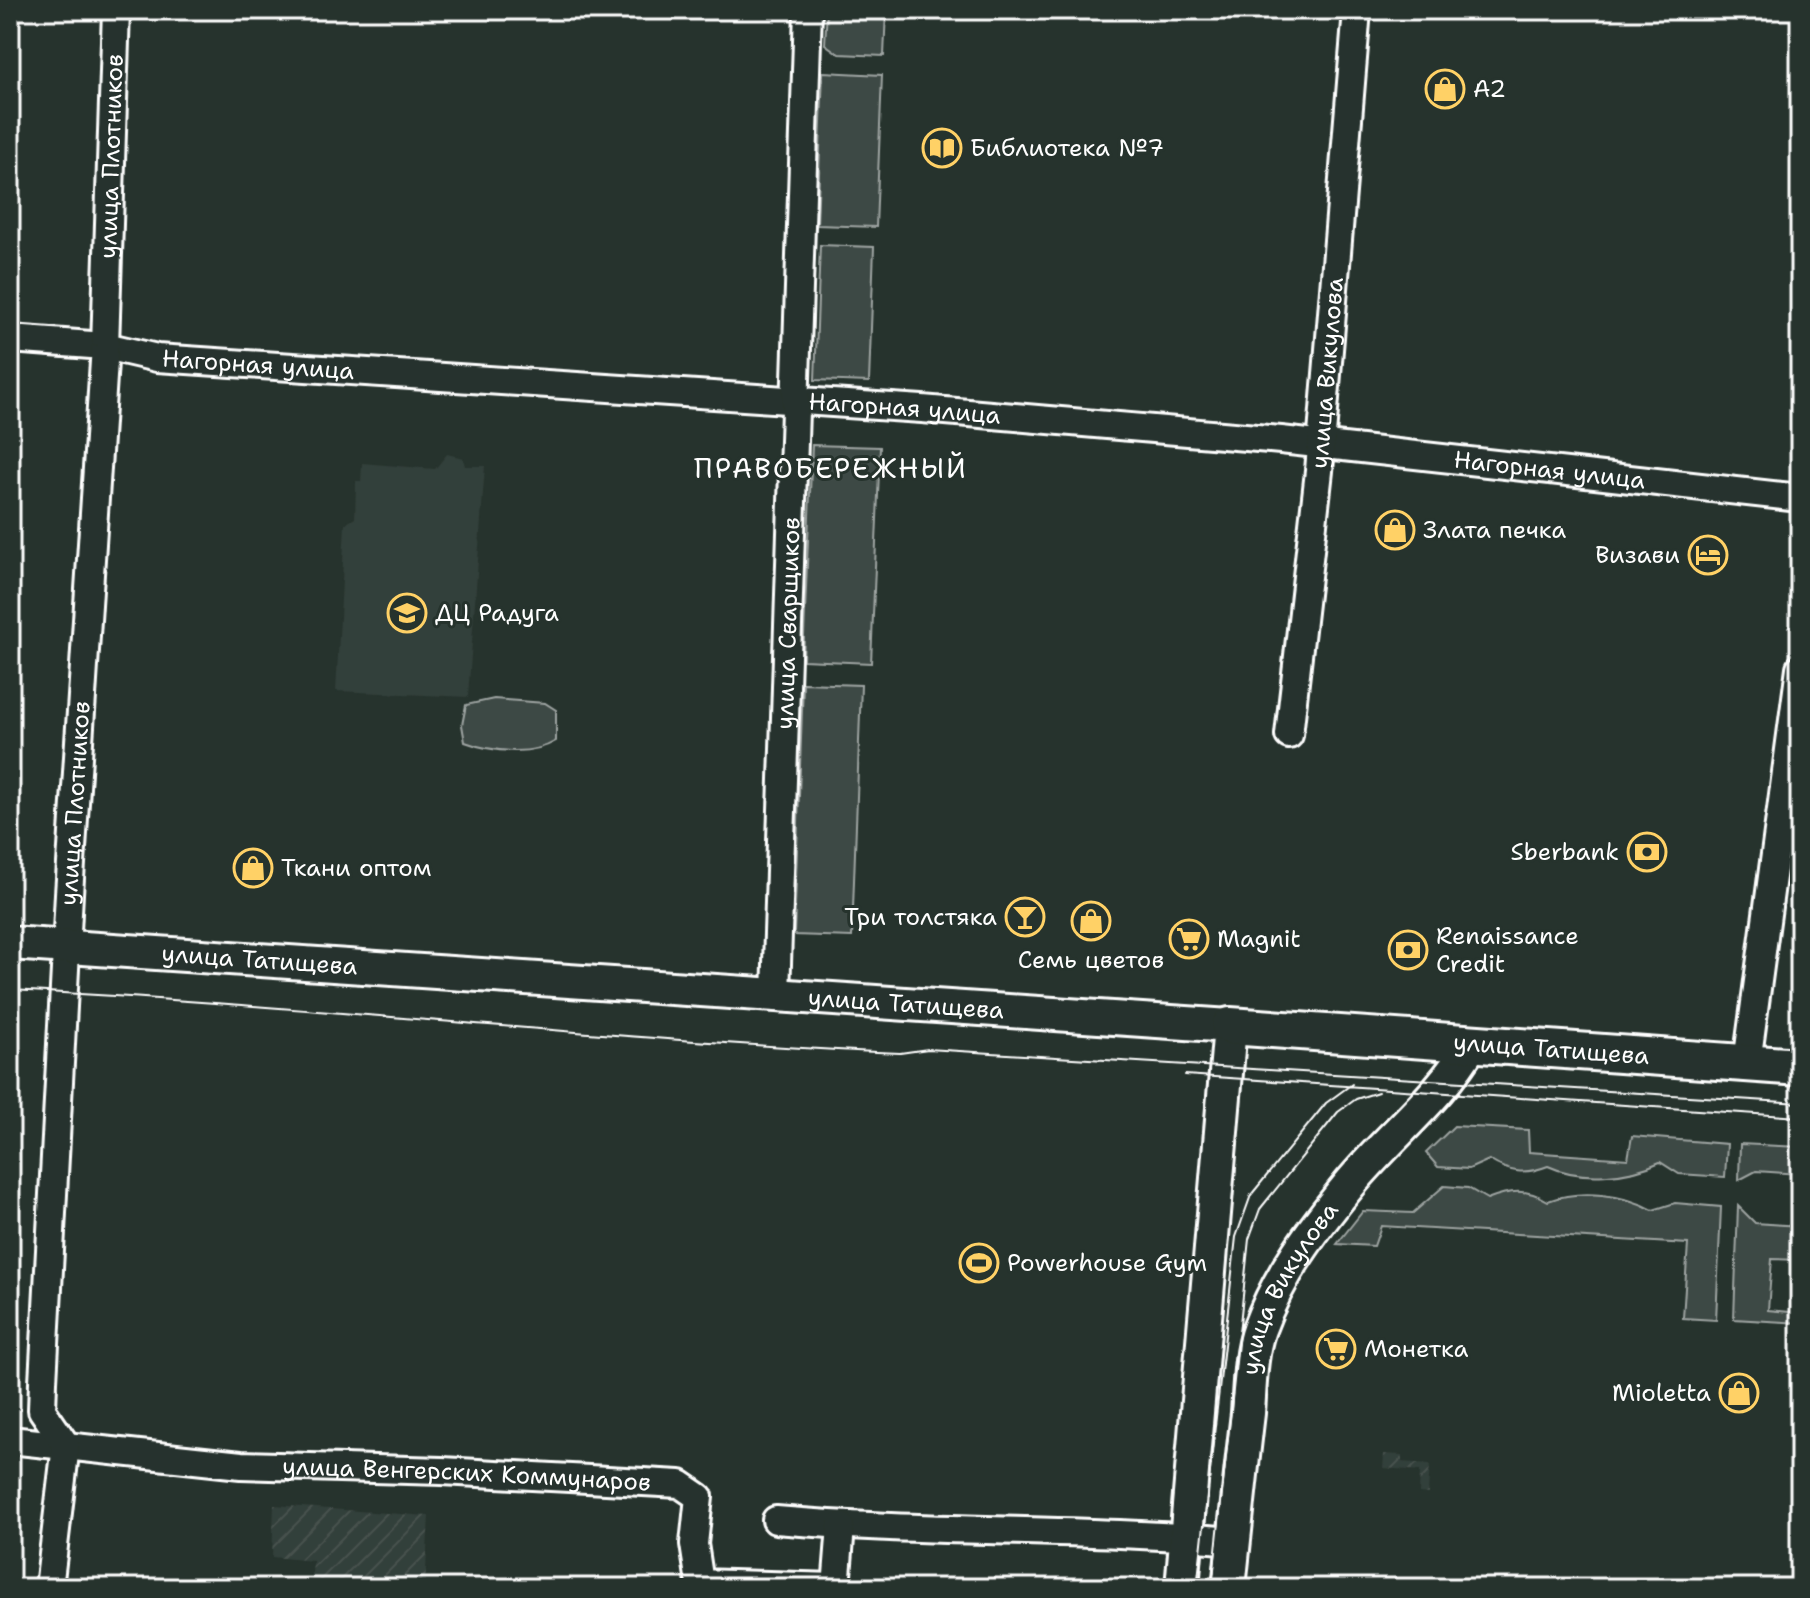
<svg xmlns="http://www.w3.org/2000/svg" width="1810" height="1598" font-family="'Shantell Sans',sans-serif">
<style>
.built{fill:#333f3a}
.industrial{fill:url(#industrial-furrows)}
.green{fill:#3e4944;stroke:#9ea4a2;stroke-width:2}
.lines{fill:none;stroke-linecap:round;stroke-linejoin:round}
.minor-casing{stroke:#fff;stroke-width:32}
.tertiary-casing{stroke:#fff;stroke-width:38}
.secondary-casing{stroke:#fff;stroke-width:42}
.minor{stroke:#26332d;stroke-width:26}
.tertiary{stroke:#26332d;stroke-width:32}
.secondary{stroke:#26332d;stroke-width:36}
.tram{stroke:#fff;stroke-width:2}
.labels{text-anchor:middle;stroke-width:6;stroke-linejoin:round;paint-order:stroke}
.poi-label{font-size:24px;fill:#fff;stroke:#26332d;text-anchor:start}
.street-label{font-size:24px;fill:#fff;stroke:#26332d}
.quarter-label{font-size:28px;letter-spacing:2px;fill:#fff;stroke:#26332d}
</style>
<defs>
<pattern id="industrial-furrows" width="10" height="10" patternUnits="userSpaceOnUse" patternTransform="scale(2)"><rect width="10" height="10" fill="#333f3a"/><path d="M-1 1l2-2M0 10L10 0M9 11l2-2" fill="none" stroke="#47524e"/></pattern>
</defs>
<rect width="100%" height="100%" fill="#26332d"/>
<filter id="ink" filterUnits="userSpaceOnUse"><feTurbulence type="fractalNoise" baseFrequency=".0125" numOctaves="2"/><feDisplacementMap in="SourceGraphic" scale="16" xChannelSelector="R" yChannelSelector="G"/><feConvolveMatrix kernelMatrix="1 2 1 2 8 2 1 2 1" color-interpolation-filters="sRGB"/></filter>
<g filter="url(#ink)">
<path class="built" d="M 447,454 L 463,458 L 465,466 L 485,466 L 468,697 L 336,691 L 345,524 L 355,518 L 356,481 L 361,481 L 362,463 L 435,469 Z"/>
<path class="industrial" d="M 1384,1454 L 1402,1455 L 1402,1462 L 1430,1464 L 1428,1494 L 1419,1493 L 1420,1471 L 1383,1468 Z
M 274,1505 L 429,1516 L 425,1588 L 311,1588 L 313,1561 L 272,1557 Z"/>
<path class="green" d="M 827,10 L 886,10 L 884,56 L 839,54 L 825,44 Z
M 823,72 L 882,75 L 876,227 L 817,225 Z
M 820,245 L 874,247 L 869,382 L 815,380 Z
M 812,445 L 880,447 L 871,663 L 803,660 Z
M 803,683 L 861,685 L 852,937 L 794,935 Z
M 494,699 L 545,703 L 556,710 L 556,741 C 532,756 492,752 465,742 L 462,725 L 466,705 Z
M 1454,1126 L 1528,1130 L 1529,1152 L 1628,1159 L 1632,1136 L 1727,1144 L 1725,1177 L 1679,1174 L 1660,1162 C 1629,1177 1580,1181 1548,1166 C 1525,1175 1510,1173 1489,1160 L 1469,1169 L 1438,1167 L 1426,1153 Z
M 1740,1144 L 1800,1147 L 1800,1174 L 1756,1171 L 1739,1180 Z
M 1444,1186 L 1468,1188 L 1487,1199 C 1510,1190 1527,1188 1548,1201 C 1580,1189 1624,1194 1653,1210 L 1675,1203 L 1721,1207 L 1716,1320 L 1683,1318 L 1688,1244 L 1381,1226 L 1374,1246 L 1337,1244 L 1363,1211 L 1413,1213 Z
M 1738,1206 L 1755,1223 L 1800,1226 L 1800,1260 L 1772,1259 L 1768,1310 L 1800,1313 L 1800,1323 L 1734,1319 Z"/>
<g class="lines">
<g class="minor-casing">
<g id="minor">
<path id="s1" d="M 10,339 L 105,346 L 157,358 L 922,409 L 1281,440 L 1800,498"/>
<path id="s2" d="M 1289,735 L 1319,471 L 1357,10"/>
<path id="s3" d="M 776,995 L 808,10"/>
<path d="M 1747,1063 L 1800,668"/>
<path id="s4" d="M 10,1440 L 241,1465 L 442,1471 L 680,1484 L 699,1497 L 694,1544 L 700,1583 L 836,1587"/>
<path d="M 776,1520 C 928,1533 1082,1528 1234,1541"/>
<path id="s5" d="M 49,1588 L 66,1445 L 42,1410 L 43,1382 L 69,894 L 105,346 L 116,10"/>
<path d="M 836,1588 L 841,1526"/>
</g>
</g>
<g class="tertiary-casing">
<g id="tertiary">
<path id="s6" d="M 10,943 L 1230,1026 L 1182,1588"/>
<path id="s7" d="M 1229,1588 C 1235,1530 1241,1471 1248,1413 C 1250,1386 1250,1354 1259,1329 C 1279,1274 1313,1229 1349,1185 C 1389,1136 1440,1098 1472,1043"/>
</g>
</g>
<g class="secondary-casing">
<g id="secondary">
<path id="s8" d="M 1230,1026 L 1800,1067"/>
</g>
</g>
<use href="#minor" class="minor"/>
<use href="#tertiary" class="tertiary"/>
<use href="#secondary" class="secondary"/>
<path class="tram" d="M 10,990 C 307,1005 603,1040 900,1053 L 928,1049 L 1800,1103
M 1185,1075 L 1800,1117
M 1197,1588 L 1236,1237 L 1251,1195 L 1326,1103 L 1352,1084
M 1212,1588 L 1249,1239 L 1260,1209 L 1338,1112 L 1356,1099 L 1378,1092"/>
</g>
</g>
<defs>
<g id="shop-ring" transform="scale(2)"><circle r="9.5" fill="#26332d" stroke="#ffd166" stroke-width="1.5"/><path d="M-5-2.5h2.3a2.7 3.5 0 0 1 5.4 0H5L5.5 6h-11ZM-1.5-2.5h3a1.5 2.3 0 0 0-3 0Z" fill="#ffd166"/></g>
<g id="library-ring" transform="scale(2)"><circle r="9.5" fill="#26332d" stroke="#ffd166" stroke-width="1.5"/><path d="M-6-4Q-3-5.5-.7-3.5V5Q-3 3-6 4ZM6-4Q3-5.5 .7-3.5V5Q3 3 6 4Z" fill="#ffd166"/></g>
<g id="hotel-ring" transform="scale(2)"><circle r="9.5" fill="#26332d" stroke="#ffd166" stroke-width="1.5"/><path d="M-6-4.5h1.5V1H6V5H4.5V3h-9V5H-6ZM-4 0a1.8 1.8 0 1 1 3.6 0ZM.5 0V-2.5h3Q6-2.5 6 0Z" fill="#ffd166"/></g>
<g id="school-ring" transform="scale(2)"><circle r="9.5" fill="#26332d" stroke="#ffd166" stroke-width="1.5"/><path d="M0-5L7-2L0 1L-7-2ZM-4 1L0 2.5L4 1V4Q0 6-4 4Z" fill="#ffd166"/></g>
<g id="bank-ring" transform="scale(2)"><circle r="9.5" fill="#26332d" stroke="#ffd166" stroke-width="1.5"/><path d="M-6-4H6V4H-6ZM0-2.3a2.3 2.3 0 1 0 0 4.6a2.3 2.3 0 1 0 0-4.6Z" fill="#ffd166"/></g>
<g id="bar-ring" transform="scale(2)"><circle r="9.5" fill="#26332d" stroke="#ffd166" stroke-width="1.5"/><path d="M-6-5H6L.8 .8V4.5H3.5V6h-7V4.5H-.8V.8Z" fill="#ffd166"/></g>
<g id="supermarket-ring" transform="scale(2)"><circle r="9.5" fill="#26332d" stroke="#ffd166" stroke-width="1.5"/><path d="M-6-5.5h2.5l.6 2H6L4.5 2H-2.5L-4.4-4H-6ZM-1.5 3.2a1.3 1.3 0 1 0 .1 0ZM3 3.2a1.3 1.3 0 1 0 .1 0Z" fill="#ffd166"/></g>
<g id="stadium-ring" transform="scale(2)"><circle r="9.5" fill="#26332d" stroke="#ffd166" stroke-width="1.5"/><path d="M0-5a6.5 5 0 1 0 0 10a6.5 5 0 1 0 0-10ZM-3.5-1.8h7v3.6h-7Z" fill="#ffd166"/></g>
</defs>
<g fill-rule="evenodd">
<use href="#shop-ring" x="1445" y="89"/>
<use href="#library-ring" x="942" y="148"/>
<use href="#shop-ring" x="1395" y="530"/>
<use href="#hotel-ring" x="1708" y="555"/>
<use href="#school-ring" x="407" y="613"/>
<use href="#bank-ring" x="1647" y="852"/>
<use href="#shop-ring" x="253" y="868"/>
<use href="#bar-ring" x="1025" y="917"/>
<use href="#shop-ring" x="1091" y="921"/>
<use href="#supermarket-ring" x="1189" y="939"/>
<use href="#bank-ring" x="1408" y="950"/>
<use href="#stadium-ring" x="979" y="1263"/>
<use href="#supermarket-ring" x="1336" y="1349"/>
<use href="#shop-ring" x="1739" y="1393"/>
</g>
<g class="labels">
<g class="poi-label">
<text x="1473" y="97">А2</text>
<text x="970" y="156">Библиотека №7</text>
<text x="1423" y="538">Злата печка</text>
<text x="1680" y="563" text-anchor="end">Визави</text>
<text x="435" y="621">ДЦ Радуга</text>
<text x="1619" y="860" text-anchor="end">Sberbank</text>
<text x="281" y="876">Ткани оптом</text>
<text x="997" y="925" text-anchor="end">Три толстяка</text>
<text x="1436" y="944">Renaissance<tspan x="1436" dy="28">Credit</tspan></text>
<text x="1217" y="947">Magnit</text>
<text x="1091" y="968" text-anchor="middle">Семь цветов</text>
<text x="1007" y="1271">Powerhouse Gym</text>
<text x="1364" y="1357">Монетка</text>
<text x="1711" y="1401" text-anchor="end">Mioletta</text>
</g>
<g class="street-label">
<text dy="8" stroke="none"><textPath href="#s5" startOffset="1442">улица Плотников</textPath></text>
<text dy="8" stroke="none"><textPath href="#s1" startOffset="250">Нагорная улица</textPath></text>
<text dy="8" stroke="none"><textPath href="#s2" startOffset="364">улица Викулова</textPath></text>
<text dy="8" stroke="none"><textPath href="#s1" startOffset="898">Нагорная улица</textPath></text>
<text dy="8" stroke="none"><textPath href="#s1" startOffset="1546">Нагорная улица</textPath></text>
<text dy="8" stroke="none"><textPath href="#s3" startOffset="372">улица Сварщиков</textPath></text>
<text dy="8" stroke="none"><textPath href="#s5" startOffset="794">улица Плотников</textPath></text>
<text dy="8" stroke="none"><textPath href="#s6" startOffset="250">улица Татищева</textPath></text>
<text dy="8" stroke="none"><textPath href="#s6" startOffset="898">улица Татищева</textPath></text>
<text dy="8" stroke="none"><textPath href="#s8" startOffset="322">улица Татищева</textPath></text>
<text dy="8" stroke="none"><textPath href="#s7" startOffset="310">улица Викулова</textPath></text>
<text dy="8" stroke="none"><textPath href="#s4" startOffset="458">улица Венгерских Коммунаров</textPath></text>
</g>
<g class="quarter-label">
<text x="831" y="478">ПРАВОБЕРЕЖНЫЙ</text>
</g>
</g>
<rect width="1810" height="1598" fill="none" stroke="#26332d" stroke-width="40"/>
<rect x="20" y="20" width="1770" height="1558" fill="none" stroke="#fff" stroke-width="3" filter="url(#ink)"/>
</svg>
